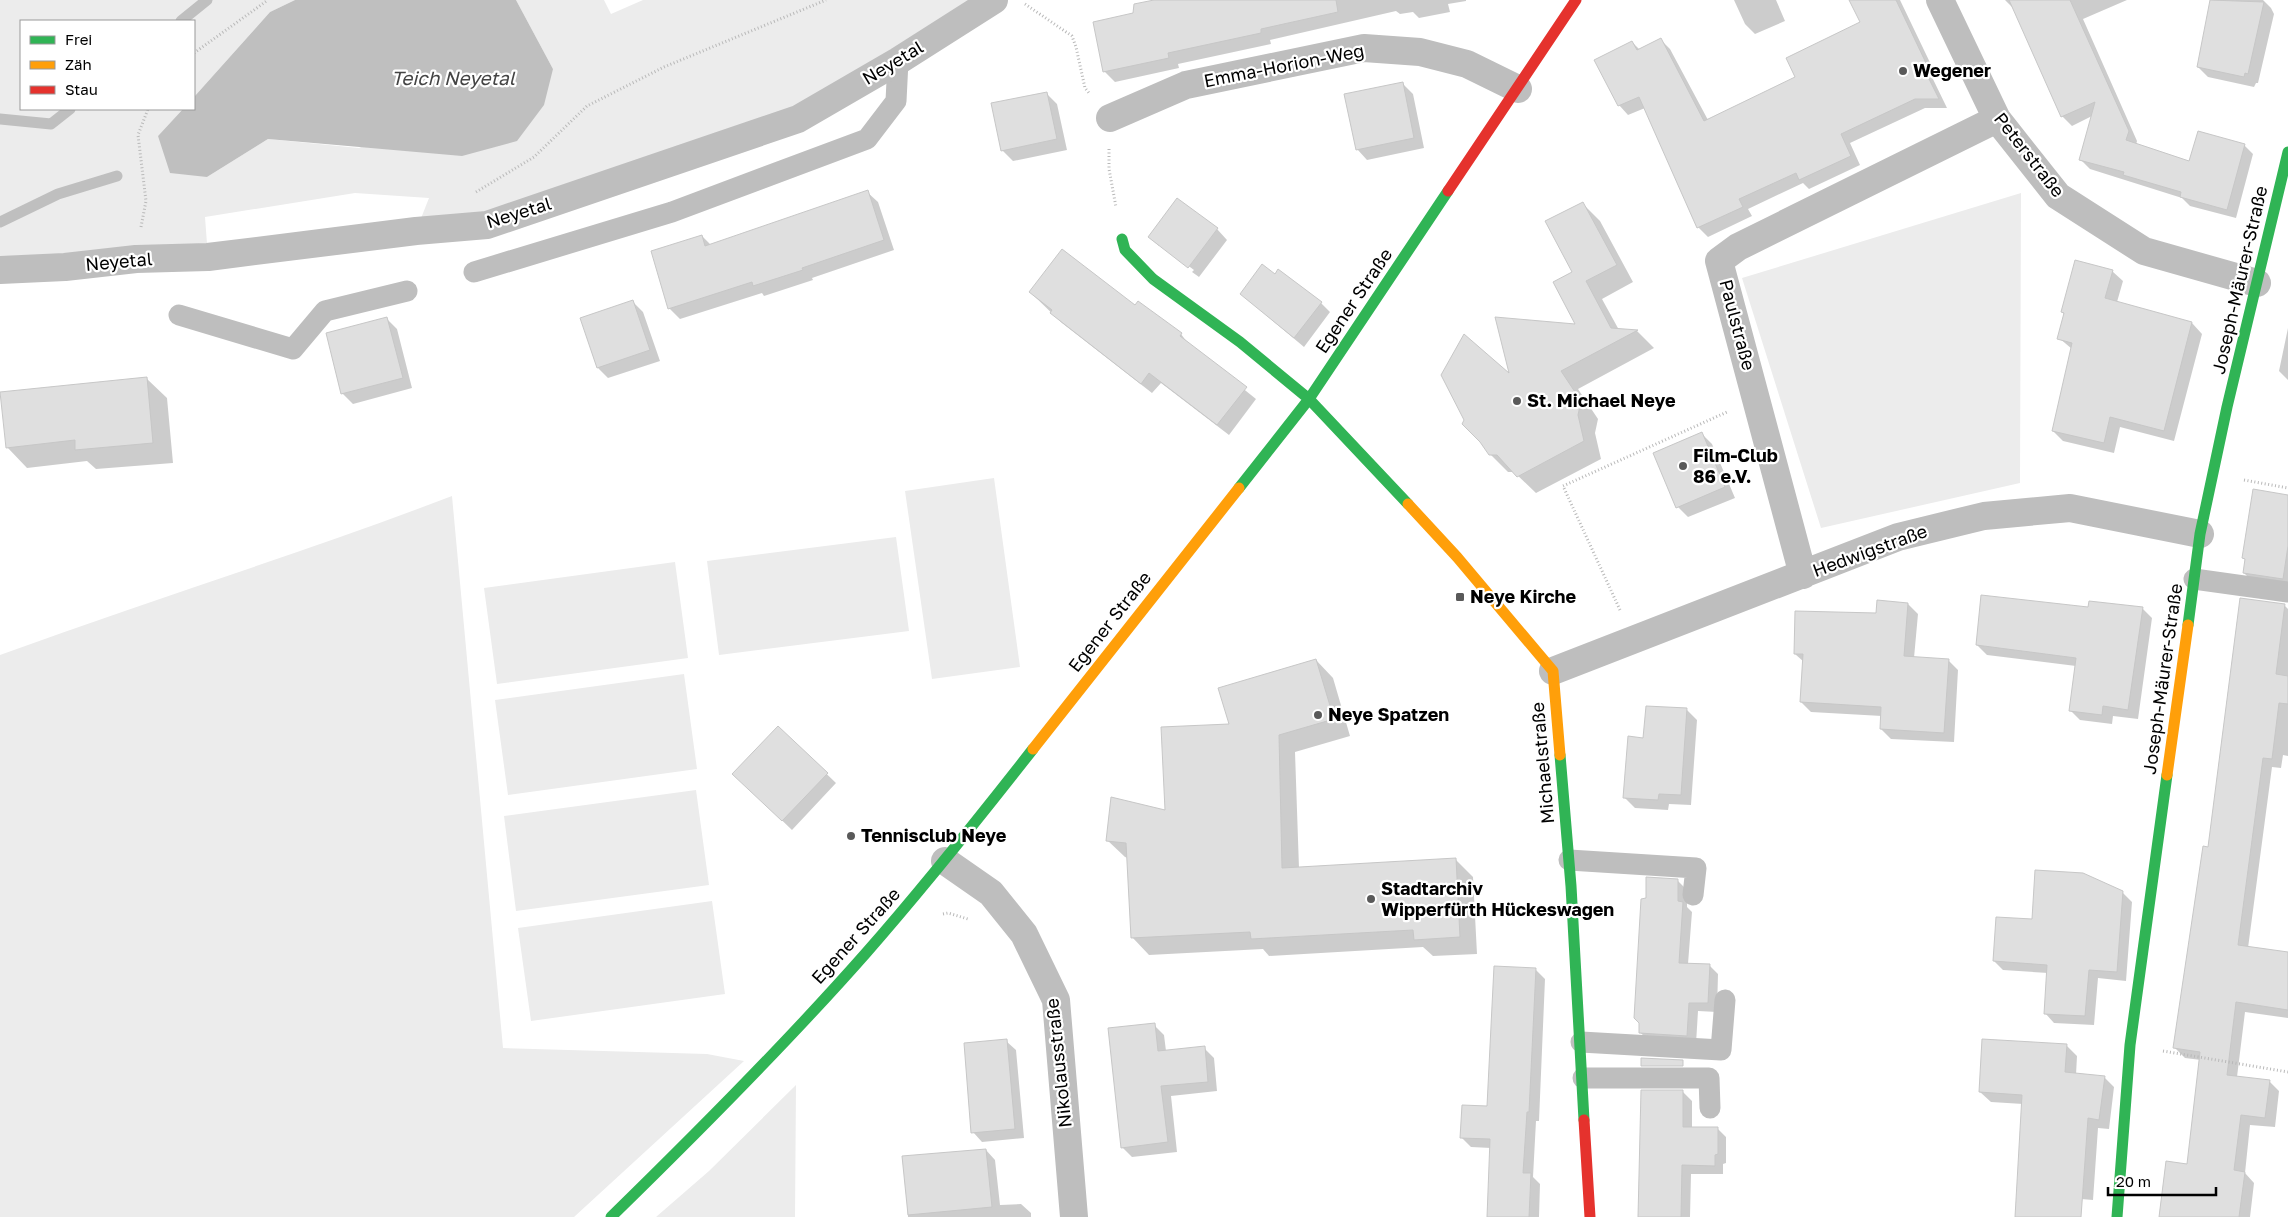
<svg xmlns="http://www.w3.org/2000/svg" width="2288" height="1217" font-family="'Golos Text',sans-serif">
<style>
.green{fill:#ececec}
.water{fill:#bfbfbf}
.shadow{fill:#0003}
.lines{fill:none;stroke-linecap:round;stroke-linejoin:round}
.stream{stroke:#bfbfbf;stroke-width:11}
.building{fill:#dfdfdf;stroke:#c7c7c7}
.path{stroke:#b9b9b9;stroke-width:3;stroke-dasharray:1 2.5;stroke-linecap:butt}
.lane{stroke:#bebebe;stroke-width:21}
.street{stroke:#bebebe;stroke-width:28}
.fast{stroke:#30b455;stroke-width:11}
.slow{stroke:#ff9f0a;stroke-width:11}
.jam{stroke:#e5322d;stroke-width:11}
.poi-dot{fill:#595959;stroke:#fff;stroke-width:2}
.labels{text-anchor:middle;stroke-width:4.5;stroke-linejoin:round;paint-order:stroke}
.street-label{font-size:18px;fill:#000;stroke:#fff}
.poi-label{font-size:18px;font-weight:bold;fill:#000;stroke:#fff;text-anchor:start}
.water-label{font-size:19px;font-style:italic;fill:#444;stroke:#fff}
</style>
<rect width="100%" height="100%" fill="#fff"/>
<path class="green" d="M 0,0 L 295,0 L 270,12 L 194,97 L 194,21 L 21,21 L 21,109 L 183,109 L 158,136 L 207,177 L 268,139 L 359,148 L 553,69 L 516,0 L 604,0 L 611,14 L 643,0 L 994,0 L 798,119 L 487,225 L 416,231 L 429,198 L 355,193 L 205,217 L 208,257 L 0,270 Z
M 2021,193 L 2020,483 L 1821,528 L 1742,278 Z
M 994,478 L 1020,667 L 932,679 L 905,491 Z
M 452,496 L 503,1048 L 707,1054 L 744,1061 L 574,1217 L 0,1217 L 0,655 C 150,600 303,553 452,496 Z
M 896,537 L 909,631 L 719,655 L 707,561 Z
M 675,562 L 688,658 L 497,684 L 484,588 Z
M 684,674 L 697,769 L 508,795 L 495,700 Z
M 696,790 L 709,885 L 516,911 L 504,816 Z
M 712,901 L 725,994 L 531,1021 L 518,928 Z
M 796,1085 L 795,1217 L 656,1217 L 709,1171 Z"/>
<path class="water" d="M 295,0 L 516,0 L 553,69 L 544,105 L 517,141 L 462,156 L 268,139 L 207,177 L 170,173 L 158,136 L 183,109 L 194,109 L 194,97 L 270,12 Z"/>
<path class="shadow" d="M 1195,0 L 1466,0 L 1466,1 L 1448,4 L 1450,12 L 1419,18 L 1413,12 L 1400,14 L 1396,11 L 1270,40 L 1271,44 L 1178,64 L 1179,68 L 1115,82 L 1104,71 Z
M 1734,0 L 1776,0 L 1785,21 L 1755,34 L 1745,24 Z
M 1851,0 L 1900,0 L 1935,73 L 1931,75 L 1947,108 L 1925,108 L 1850,143 L 1860,165 L 1809,189 L 1803,183 L 1748,209 L 1752,216 L 1708,237 L 1698,227 L 1645,108 L 1628,115 L 1619,105 L 1632,42 L 1640,50 L 1661,40 L 1670,49 L 1708,120 L 1797,78 L 1862,23 Z
M 2005,0 L 2127,0 L 2083,19 L 2137,141 L 2136,145 L 2190,163 L 2244,145 L 2253,154 L 2236,218 L 2190,206 L 2182,198 L 2090,169 L 2081,160 L 2092,116 L 2072,126 L 2062,116 L 2015,10 Z
M 2212,0 L 2263,0 L 2271,8 L 2274,14 L 2258,83 L 2256,83 L 2254,87 L 2208,77 L 2198,67 Z
M 1402,83 L 1413,94 L 1424,148 L 1367,160 L 1357,149 Z
M 1047,94 L 1057,104 L 1067,150 L 1013,161 L 1002,150 Z
M 867,192 L 878,202 L 894,250 L 812,278 L 813,280 L 764,296 L 762,293 L 680,319 L 669,308 L 702,236 L 711,245 Z
M 1583,204 L 1600,221 L 1633,282 L 1602,299 L 1619,330 L 1637,331 L 1654,348 L 1578,389 L 1598,419 L 1595,433 L 1601,459 L 1536,493 L 1514,472 L 1508,472 L 1490,454 L 1511,377 L 1577,326 L 1574,273 Z
M 1217,229 L 1227,240 L 1199,277 L 1192,272 L 1194,270 L 1159,244 L 1159,246 L 1149,237 Z
M 2112,271 L 2123,281 L 2117,302 L 2192,323 L 2202,334 L 2174,441 L 2120,427 L 2114,453 L 2063,441 L 2053,431 L 2072,349 L 2059,338 L 2065,315 L 2062,312 Z
M 1030,292 L 1135,307 L 1181,334 L 1190,346 L 1256,399 L 1229,435 L 1161,383 L 1152,393 L 1062,323 Z
M 1241,294 L 1321,303 L 1330,312 L 1304,347 Z
M 633,302 L 643,312 L 660,361 L 608,378 L 598,368 L 582,319 Z
M 387,319 L 397,329 L 412,388 L 353,404 L 342,393 Z
M 2288,328 L 2288,380 L 2279,371 Z
M 146,378 L 167,398 L 173,463 L 96,469 L 87,461 L 27,468 L 7,447 Z
M 1702,434 L 1712,444 L 1735,498 L 1688,517 L 1678,507 Z
M 2288,496 L 2288,587 L 2254,583 L 2244,573 L 2246,560 L 2243,558 Z
M 1908,604 L 1918,614 L 1914,658 L 1948,660 L 1958,670 L 1954,742 L 1891,739 L 1881,729 L 1882,716 L 1811,712 L 1801,702 L 1804,662 L 1795,654 L 1877,614 Z
M 2284,605 L 2288,609 L 2288,756 L 2283,755 L 2281,768 L 2272,767 L 2248,948 L 2288,953 L 2288,1018 L 2245,1012 L 2237,1077 L 2269,1081 L 2279,1091 L 2275,1127 L 2250,1125 L 2245,1173 L 2254,1183 L 2250,1217 L 2161,1217 L 2188,1165 L 2201,1060 L 2185,1058 L 2175,1048 L 2209,848 Z
M 2089,608 L 2142,608 L 2152,618 L 2138,719 L 2113,716 L 2112,724 L 2080,720 L 2070,710 L 2076,666 L 1987,655 L 1977,645 Z
M 1316,660 L 1333,678 L 1350,736 L 1295,752 L 1299,868 L 1456,860 L 1473,877 L 1477,954 L 1433,956 L 1423,947 L 1269,956 L 1263,949 L 1149,955 L 1132,937 L 1128,858 L 1125,857 L 1107,840 L 1166,812 L 1230,725 Z
M 1687,710 L 1697,720 L 1691,805 L 1669,804 L 1668,810 L 1635,808 L 1624,797 L 1644,739 Z
M 778,727 L 836,783 L 792,830 L 743,783 Z
M 1678,881 L 1687,890 L 1687,907 L 1692,912 L 1688,964 L 1709,965 L 1718,974 L 1717,1012 L 1698,1011 L 1696,1044 L 1649,1042 L 1640,1032 Z
M 2122,892 L 2132,902 L 2126,981 L 2098,978 L 2094,1025 L 2054,1023 L 2045,1013 L 2048,973 L 2003,970 L 1994,961 Z
M 1535,969 L 1545,979 L 1539,1121 L 1536,1121 L 1533,1177 L 1540,1184 L 1539,1217 L 1489,1217 L 1491,1148 L 1471,1147 L 1461,1137 L 1489,1108 Z
M 1154,1025 L 1164,1035 L 1166,1051 L 1204,1048 L 1214,1058 L 1217,1091 L 1171,1096 L 1177,1152 L 1132,1157 L 1122,1147 Z
M 1006,1041 L 1016,1050 L 1024,1138 L 982,1142 L 973,1132 Z
M 2066,1045 L 2077,1056 L 2076,1075 L 2104,1077 L 2114,1087 L 2109,1129 L 2098,1128 L 2093,1200 L 2081,1199 L 2080,1217 L 2016,1217 L 2023,1104 L 1991,1102 L 1980,1092 Z
M 1683,1092 L 1692,1101 L 1692,1128 L 1717,1128 L 1726,1137 L 1726,1163 L 1723,1164 L 1723,1174 L 1691,1174 L 1690,1217 L 1639,1217 Z
M 986,1150 L 995,1160 L 1000,1205 L 1021,1204 L 1031,1213 L 1031,1217 L 908,1217 L 904,1158 Z"/>
<g class="lines">
<path class="stream" d="M 181,21 L 207,0
M 0,119 L 51,124 L 70,109
M 0,222 L 58,194 L 117,176"/>
</g>
<path class="building" d="M 1154,0 L 1336,0 L 1338,12 L 1261,29 L 1261,33 L 1168,53 L 1169,58 L 1103,72 L 1093,22 L 1133,13 L 1134,4 Z
M 1849,0 L 1896,0 L 1926,63 L 1922,65 L 1939,99 L 1915,99 L 1841,134 L 1851,156 L 1799,180 L 1796,173 L 1739,199 L 1743,207 L 1697,228 L 1639,97 L 1618,106 L 1594,60 L 1632,41 L 1637,50 L 1661,38 L 1704,121 L 1795,77 L 1786,58 L 1860,22 Z
M 2009,0 L 2070,0 L 2129,131 L 2126,140 L 2189,161 L 2198,131 L 2245,144 L 2227,210 L 2180,197 L 2181,192 L 2123,175 L 2124,172 L 2079,160 L 2095,102 L 2061,117 Z
M 2210,0 L 2264,2 L 2248,74 L 2245,73 L 2244,77 L 2197,67 Z
M 1403,82 L 1414,138 L 1356,150 L 1344,94 Z
M 1047,92 L 1057,139 L 1001,151 L 991,103 Z
M 868,190 L 884,240 L 802,268 L 803,270 L 753,286 L 752,282 L 668,309 L 651,251 L 702,235 L 705,246 Z
M 1177,198 L 1218,228 L 1188,268 L 1148,237 Z
M 1583,202 L 1617,265 L 1586,281 L 1611,328 L 1638,330 L 1561,371 L 1581,401 L 1578,415 L 1584,441 L 1517,477 L 1497,455 L 1489,455 L 1480,442 L 1462,424 L 1464,420 L 1441,375 L 1464,334 L 1509,373 L 1495,317 L 1575,324 L 1553,282 L 1572,272 L 1545,221 Z
M 1062,249 L 1135,305 L 1138,301 L 1182,333 L 1180,336 L 1247,387 L 1217,425 L 1149,373 L 1141,384 L 1050,313 L 1052,310 L 1029,292 Z
M 2075,260 L 2113,270 L 2105,298 L 2192,322 L 2164,431 L 2110,417 L 2104,443 L 2052,431 L 2072,343 L 2057,339 L 2064,313 L 2061,312 Z
M 1262,264 L 1275,274 L 1278,269 L 1322,302 L 1294,338 L 1240,294 Z
M 633,300 L 650,350 L 597,368 L 580,318 Z
M 387,317 L 403,378 L 341,394 L 326,333 Z
M 147,377 L 153,443 L 75,450 L 75,440 L 6,448 L 0,392 Z
M 1702,432 L 1725,487 L 1676,508 L 1653,453 Z
M 2253,489 L 2288,495 L 2288,546 L 2283,579 L 2243,573 L 2245,559 L 2242,558 Z
M 1981,595 L 2088,607 L 2089,601 L 2143,607 L 2128,710 L 2103,706 L 2102,715 L 2069,711 L 2076,658 L 1976,645 Z
M 2240,598 L 2285,604 L 2276,674 L 2288,676 L 2288,704 L 2279,703 L 2272,759 L 2263,758 L 2238,945 L 2288,952 L 2288,1010 L 2236,1002 L 2227,1075 L 2270,1080 L 2265,1118 L 2241,1115 L 2234,1170 L 2245,1172 L 2239,1217 L 2159,1217 L 2166,1161 L 2187,1164 L 2200,1052 L 2173,1048 L 2203,846 L 2208,847 Z
M 1877,600 L 1908,603 L 1904,656 L 1949,659 L 1944,733 L 1880,729 L 1881,707 L 1800,702 L 1803,654 L 1794,654 L 1795,611 L 1876,613 Z
M 1316,659 L 1334,719 L 1279,735 L 1282,868 L 1456,858 L 1460,937 L 1414,940 L 1413,930 L 1251,939 L 1250,932 L 1131,938 L 1126,843 L 1106,841 L 1111,797 L 1165,810 L 1161,727 L 1229,724 L 1218,688 Z
M 1646,706 L 1687,708 L 1681,795 L 1659,794 L 1658,800 L 1623,798 L 1628,736 L 1643,738 Z
M 778,726 L 828,773 L 782,821 L 732,774 Z
M 2035,870 L 2083,873 L 2123,891 L 2117,972 L 2089,970 L 2085,1016 L 2044,1014 L 2047,965 L 1993,961 L 1996,917 L 2032,919 Z
M 1646,877 L 1678,879 L 1678,901 L 1683,902 L 1679,963 L 1710,964 L 1708,1003 L 1689,1003 L 1687,1036 L 1639,1033 L 1639,1023 L 1634,1018 L 1641,899 L 1646,898 Z
M 1494,966 L 1536,968 L 1529,1112 L 1527,1112 L 1523,1173 L 1531,1173 L 1529,1217 L 1487,1217 L 1490,1139 L 1460,1138 L 1462,1105 L 1487,1106 Z
M 1155,1023 L 1158,1051 L 1205,1046 L 1208,1082 L 1161,1086 L 1168,1142 L 1121,1148 L 1108,1028 Z
M 1007,1039 L 1015,1129 L 971,1133 L 964,1043 Z
M 1982,1039 L 2067,1044 L 2065,1072 L 2105,1076 L 2099,1120 L 2088,1118 L 2081,1217 L 2015,1217 L 2022,1095 L 1979,1092 Z
M 1641,1058 L 1683,1060 L 1683,1066 L 1641,1066 Z
M 1641,1090 L 1683,1090 L 1683,1127 L 1718,1127 L 1718,1154 L 1715,1155 L 1715,1166 L 1682,1165 L 1681,1217 L 1638,1217 Z
M 986,1149 L 992,1207 L 908,1215 L 902,1156 Z"/>
<g class="lines">
<path class="path" d="M 1025,4 L 1072,36 L 1076,47 L 1085,88 L 1089,93
M 194,53 L 268,0
M 1109,149 L 1109,169 L 1116,207
M 476,192 L 534,157 L 587,106 L 664,67 L 826,0
M 141,227 L 146,201 L 138,135 L 148,109
M 2244,480 L 2288,488
M 1620,610 L 1563,486 L 1727,412
M 943,914 L 948,913 L 968,919
M 2163,1051 L 2288,1072"/>
<path class="lane" d="M 474,272 L 672,212 L 867,139 L 896,101 L 898,61
M 179,315 L 293,349 L 325,311 L 407,291
M 2194,579 L 2288,592
M 1569,860 L 1696,868 L 1693,895
M 1581,1042 L 1721,1050 L 1725,1000
M 1583,1078 L 1709,1078 L 1710,1108"/>
<path class="street" d="M 1940,0 L 1997,119 L 2058,196 L 2144,251 L 2257,283
M 1110,118 L 1186,85 L 1364,48 L 1420,52 L 1467,64 L 1518,89
M 0,270 L 65,267 L 136,259 L 208,257 L 416,231 L 487,225 L 798,119 L 898,61 L 994,0
M 1803,575 L 1719,261 L 1738,247 L 1997,119
M 1553,671 L 1898,537 L 1984,516 L 2070,508 L 2200,534
M 945,861 L 991,893 L 1024,934 L 1056,1000 L 1074,1217"/>
<path class="fast" d="M 1122,239 L 1125,250 L 1153,279 L 1240,342 L 1309,399 L 1408,504
M 1239,488 L 1309,399 L 1448,191
M 2188,625 L 2200,534 L 2227,407 L 2288,152
M 1560,755 L 1571,886 L 1584,1120
M 611,1217 C 698,1132 785,1045 866,953 C 924,887 979,818 1033,749
M 2117,1217 L 2130,1045 L 2167,775"/>
<path class="slow" d="M 1408,504 L 1457,557 L 1553,671 L 1560,755
M 1033,749 L 1239,488
M 2167,775 L 2188,625"/>
<path class="jam" d="M 1448,191 L 1576,0
M 1584,1120 L 1590,1217"/>
</g>
<g class="poi-dot">
<circle cx="1903" cy="71" r="5"/>
<circle cx="1517" cy="401" r="5"/>
<circle cx="1683" cy="466" r="5"/>
<rect x="1455" y="592" width="10" height="10" rx="2.5"/>
<circle cx="1318" cy="715" r="5"/>
<circle cx="851" cy="836" r="5"/>
<circle cx="1371" cy="899" r="5"/>
</g>
<g class="labels">
<g class="street-label">
<text transform="translate(893 63) rotate(-31)" y="6">Neyetal</text>
<text transform="translate(1284 66) rotate(-11)" y="6">Emma-Horion-Weg</text>
<text transform="translate(2029 155) rotate(52)" y="6">Peterstraße</text>
<text transform="translate(519 213) rotate(-17)" y="6">Neyetal</text>
<text transform="translate(119 262) rotate(-5)" y="6">Neyetal</text>
<text transform="translate(2240 280) rotate(-77)" y="6">Joseph-Mäurer-Straße</text>
<text transform="translate(1354 301) rotate(-56)" y="6">Egener Straße</text>
<text transform="translate(1737 325) rotate(75)" y="6">Paulstraße</text>
<text transform="translate(1870 551) rotate(-20)" y="6">Hedwigstraße</text>
<text transform="translate(1110 622) rotate(-52)" y="6">Egener Straße</text>
<text transform="translate(2163 679) rotate(-82)" y="6">Joseph-Mäurer-Straße</text>
<text transform="translate(1543 763) rotate(-95)" y="6">Michaelstraße</text>
<text transform="translate(856 936) rotate(-48)" y="6">Egener Straße</text>
<text transform="translate(1059 1063) rotate(-96)" y="6">Nikolausstraße</text>
</g>
<g class="poi-label">
<text x="1913" y="77">Wegener</text>
<text x="1527" y="407">St. Michael Neye</text>
<text x="1693" y="462">Film-Club<tspan x="1693" dy="21">86 e.V.</tspan></text>
<text x="1470" y="603">Neye Kirche</text>
<text x="1328" y="721">Neye Spatzen</text>
<text x="861" y="842">Tennisclub Neye</text>
<text x="1381" y="895">Stadtarchiv<tspan x="1381" dy="21">Wipperfürth Hückeswagen</tspan></text>
</g>
<g class="water-label">
<text x="453" y="85">Teich Neyetal</text>
</g>
</g>
<rect x="20" y="20" width="175" height="90" fill="#ffffff" stroke="#999999"/>
<rect x="30" y="36" width="25" height="8" fill="#30b455" stroke="#999999"/>
<text x="65" y="45" font-size="15" fill="#000000">Frei</text>
<rect x="30" y="61" width="25" height="8" fill="#ff9f0a" stroke="#999999"/>
<text x="65" y="70" font-size="15" fill="#000000">Zäh</text>
<rect x="30" y="86" width="25" height="8" fill="#e5322d" stroke="#999999"/>
<text x="65" y="95" font-size="15" fill="#000000">Stau</text>
<path d="M2108 1187v8h108v-8" fill="none" stroke="#000000" stroke-width="2.5"/>
<text x="2116" y="1187" font-size="15" fill="#000000" stroke="#ffffff" stroke-width="4" paint-order="stroke">20 m</text>
</svg>
